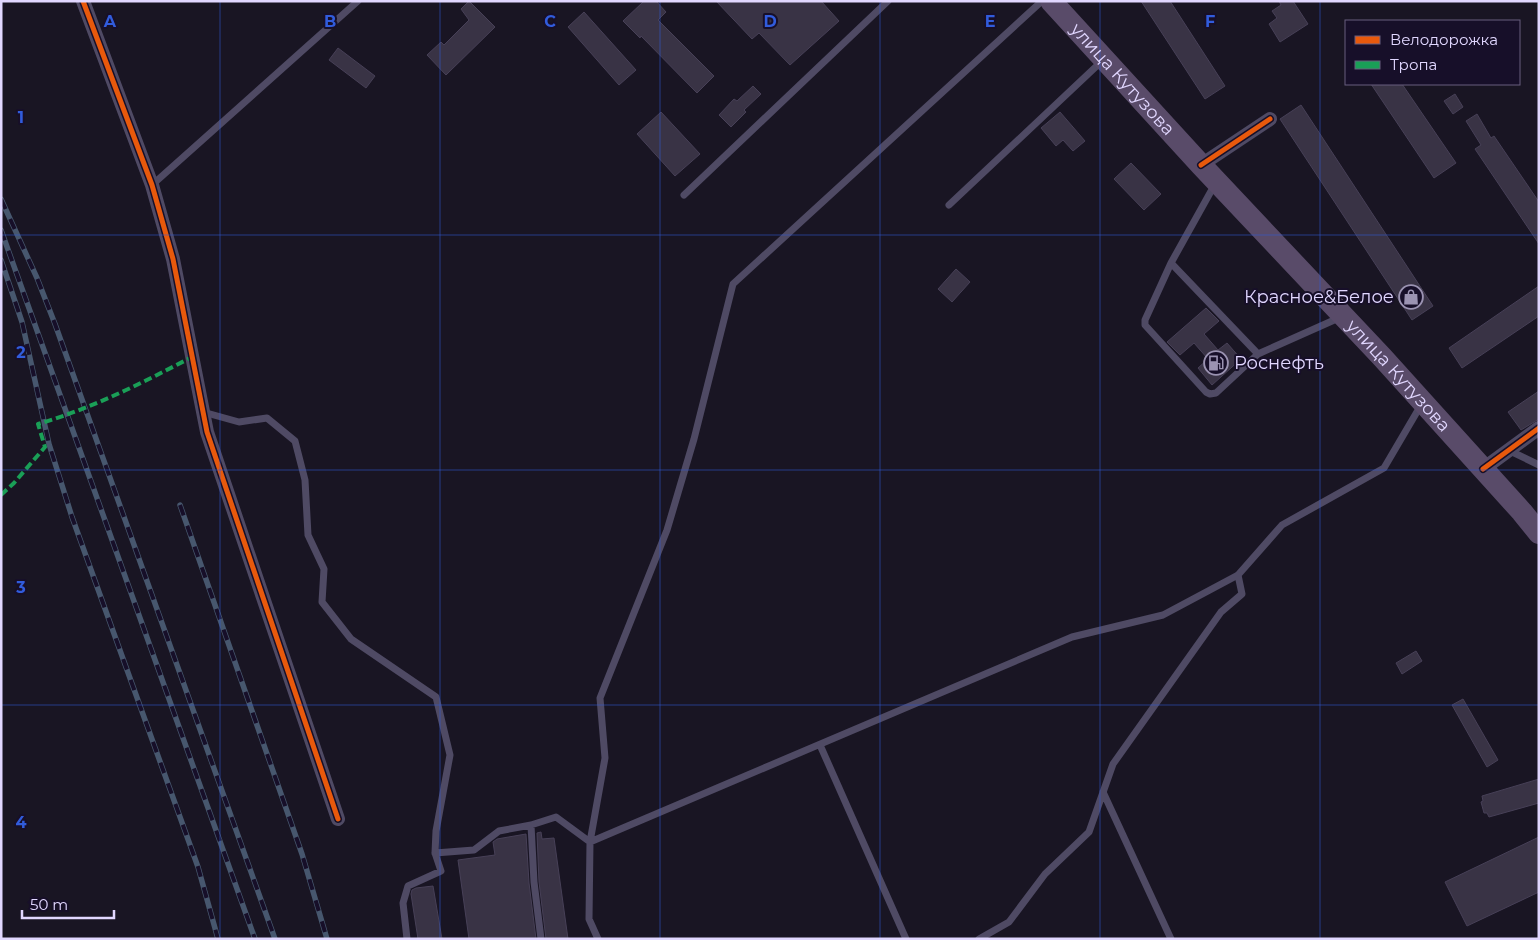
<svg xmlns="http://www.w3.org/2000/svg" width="1540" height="940" font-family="Montserrat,sans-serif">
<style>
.building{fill:#393345;stroke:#474057}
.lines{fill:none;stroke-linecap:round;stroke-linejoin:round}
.lane{stroke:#4f4a64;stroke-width:7}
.street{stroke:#4f4a64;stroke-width:14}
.primary{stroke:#594b69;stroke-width:22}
.rail-casing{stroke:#47576e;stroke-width:5.5}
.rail{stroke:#170f29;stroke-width:4;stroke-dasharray:11;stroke-linecap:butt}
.quiet{stroke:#1a9f57;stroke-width:4;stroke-dasharray:8 4;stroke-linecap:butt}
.cycleway-casing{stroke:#170f29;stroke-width:8}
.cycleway{stroke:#e8590c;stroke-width:5}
.grid{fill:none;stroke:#315cdc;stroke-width:1;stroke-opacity:0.55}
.labels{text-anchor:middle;stroke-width:4;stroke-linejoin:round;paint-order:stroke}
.street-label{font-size:18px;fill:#e1d7ff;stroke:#170f29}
.poi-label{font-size:18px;fill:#e1d7ff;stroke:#170f29;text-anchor:end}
.grid-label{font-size:16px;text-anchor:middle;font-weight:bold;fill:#315cdc;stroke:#170f29;stroke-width:4;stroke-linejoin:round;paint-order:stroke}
</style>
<rect width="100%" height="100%" fill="#191523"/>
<path class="building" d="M 469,1 L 495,27 L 446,75 L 427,55 L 441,42 L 444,45 L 469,20 L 461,9 Z
M 644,1 L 656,1 L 666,12 L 658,20 L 714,76 L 697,93 L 641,36 L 640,38 L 623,21 Z
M 716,1 L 821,1 L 839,21 L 790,65 L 759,33 L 752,39 Z
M 1141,1 L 1170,1 L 1225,86 L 1205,99 Z
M 1279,1 L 1293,1 L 1308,24 L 1280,42 L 1269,24 L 1277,18 L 1272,11 L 1281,5 Z
M 584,12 L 636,70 L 619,85 L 568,27 Z
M 338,48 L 375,76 L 366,88 L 329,60 Z
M 1371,84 L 1402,84 L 1456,163 L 1434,178 Z
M 753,86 L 761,94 L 744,110 L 746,112 L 731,127 L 719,115 L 734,99 L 737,101 Z
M 1455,94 L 1463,107 L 1453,114 L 1444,101 Z
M 1301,105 L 1433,306 L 1412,320 L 1280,119 Z
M 661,112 L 700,154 L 675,176 L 637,134 Z
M 1060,112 L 1085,141 L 1073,151 L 1063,140 L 1056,146 L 1041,128 Z
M 1477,114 L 1491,138 L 1494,136 L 1539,202 L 1539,244 L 1475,149 L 1481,145 L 1466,121 Z
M 1131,163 L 1161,194 L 1144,210 L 1114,179 Z
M 956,269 L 970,282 L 952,302 L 938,289 Z
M 1539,286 L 1539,316 L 1462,368 L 1449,348 Z
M 1206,308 L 1219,321 L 1204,334 L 1218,350 L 1227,343 L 1241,359 L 1212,385 L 1198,368 L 1208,359 L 1194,343 L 1180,355 L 1167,342 Z
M 1539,391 L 1539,419 L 1521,430 L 1508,412 Z
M 1416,651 L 1422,661 L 1402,674 L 1396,663 Z
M 1463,699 L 1498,760 L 1487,767 L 1452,705 Z
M 1539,779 L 1539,803 L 1489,817 L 1487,813 L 1484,813 L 1481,802 L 1483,801 L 1482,796 Z
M 541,832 L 542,839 L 554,838 L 568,939 L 546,939 L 539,882 L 537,833 Z
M 526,834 L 529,883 L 536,939 L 469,939 L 458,860 L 495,855 L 493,842 L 497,839 Z
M 1539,837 L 1539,892 L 1467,926 L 1445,882 Z
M 433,886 L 442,939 L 418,939 L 411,894 L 412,890 L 416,888 Z"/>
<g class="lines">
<path class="lane" d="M 1215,184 L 1171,263 L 1258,354 L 1341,317
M 152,185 L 358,1
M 684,195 L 888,1
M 949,205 L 1102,61
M 1171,263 L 1145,320 L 1145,325 L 1206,392 L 1210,394 L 1216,393 L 1258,354
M 203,412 L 239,422 L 267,418 L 295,441 L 305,480 L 308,535 L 324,569 L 322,602 L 351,639 L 436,697 L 450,755 L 436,831 L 435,853 L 474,850 L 499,831 L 531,825 L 556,817 L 590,842 L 1072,637 L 1163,615 L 1238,575 L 1282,525 L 1384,468 L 1421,405
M 1508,450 L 1539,465
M 820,745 L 906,939
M 1103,792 L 1171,939
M 531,825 L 534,882 L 541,939
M 407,939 L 403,903 L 408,886 L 441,871 L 435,853
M 598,939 L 589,919 L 590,842 L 605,758 L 600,698 L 667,530 L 694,439 L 733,284 L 1042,1
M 979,939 L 1009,922 L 1045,874 L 1089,832 L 1113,764 L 1221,612 L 1242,594 L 1238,575"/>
<path class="street" d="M 83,1 L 152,185 L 173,259 L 207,432 L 338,819
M 1201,165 L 1270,119
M 1483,469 L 1539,428"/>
<path class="primary" id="s1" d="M 1051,1 L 1201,165 L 1382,357 L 1522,512 L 1539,533"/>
<g class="rail-casing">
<path id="rail" d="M 1,199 L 37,278 L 55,324 L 275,939
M 1,230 L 255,939
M 1,260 L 22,322 L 49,444 L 72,517 L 198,867 L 218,939
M 180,505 L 302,854 L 327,939"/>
</g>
<use href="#rail" class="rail"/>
<path class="quiet" d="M 1,495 L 14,483 L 45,447 L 38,424 C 93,408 142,383 192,357"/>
<g class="cycleway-casing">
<path id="cycleway" d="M 83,1 L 152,185 L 173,259 L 207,432 L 338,819
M 1201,165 L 1270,119
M 1483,469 L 1539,428"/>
</g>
<use href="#cycleway" class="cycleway"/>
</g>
<path class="grid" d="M 220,1 L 220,939M 440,1 L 440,939M 660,1 L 660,939M 880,1 L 880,939M 1100,1 L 1100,939M 1320,1 L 1320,939M 1,235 L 1539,235M 1,470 L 1539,470M 1,705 L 1539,705"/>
<defs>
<g id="shop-ring" transform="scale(1.25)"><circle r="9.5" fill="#170f29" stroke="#9b93b2" stroke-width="1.5"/><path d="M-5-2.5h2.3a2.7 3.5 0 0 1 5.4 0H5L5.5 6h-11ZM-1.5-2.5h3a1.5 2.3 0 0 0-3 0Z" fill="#9b93b2"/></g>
<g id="fuel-ring" transform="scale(1.25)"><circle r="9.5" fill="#170f29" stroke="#9b93b2" stroke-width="1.5"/><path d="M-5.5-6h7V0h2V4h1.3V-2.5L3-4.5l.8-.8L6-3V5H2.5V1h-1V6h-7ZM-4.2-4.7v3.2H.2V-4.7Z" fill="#9b93b2"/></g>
</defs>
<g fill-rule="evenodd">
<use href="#shop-ring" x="1411" y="297"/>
<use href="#fuel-ring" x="1216" y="363"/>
</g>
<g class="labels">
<g class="street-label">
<text dy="6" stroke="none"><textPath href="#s1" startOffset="106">улица Кутузова</textPath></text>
<text dy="6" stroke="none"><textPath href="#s1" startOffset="511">улица Кутузова</textPath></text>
</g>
<g class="poi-label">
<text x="1394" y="303">Красное&amp;Белое</text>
<text x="1234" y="369" text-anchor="start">Роснефть</text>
</g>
</g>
<g class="grid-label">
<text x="110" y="27">A</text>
<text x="330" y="27">B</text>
<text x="550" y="27">C</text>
<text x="770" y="27">D</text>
<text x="990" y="27">E</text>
<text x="1210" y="27">F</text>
<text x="21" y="123">1</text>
<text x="21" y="358">2</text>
<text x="21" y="593">3</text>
<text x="21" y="828">4</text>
</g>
<rect width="1540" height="940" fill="none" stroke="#e1d7ff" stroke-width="5"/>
<rect x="1345" y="20" width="175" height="65" fill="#170f29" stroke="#685f7f"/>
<rect x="1355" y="36" width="25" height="8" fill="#e8590c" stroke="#685f7f"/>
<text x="1390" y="45" font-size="15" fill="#e1d7ff">Велодорожка</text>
<rect x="1355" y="61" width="25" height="8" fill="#1a9f57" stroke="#685f7f"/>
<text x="1390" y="70" font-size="15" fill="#e1d7ff">Тропа</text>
<path d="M22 910v8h92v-8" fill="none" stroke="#e1d7ff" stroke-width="2.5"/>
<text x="30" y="910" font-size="15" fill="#e1d7ff" stroke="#170f29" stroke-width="4" paint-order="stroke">50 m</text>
</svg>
